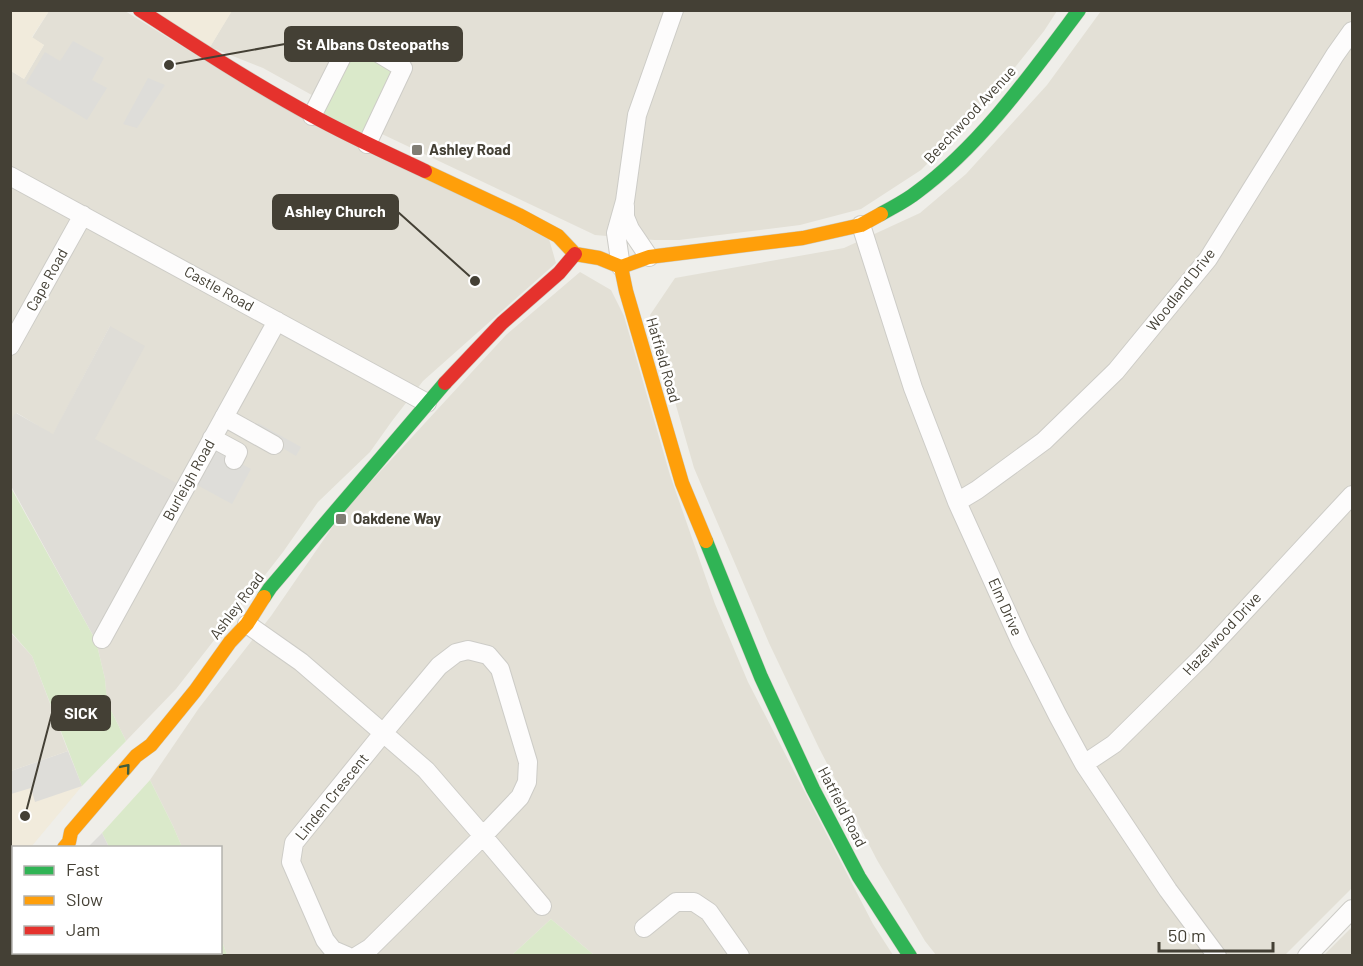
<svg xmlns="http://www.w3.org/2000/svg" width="1363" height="966" font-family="Barlow,sans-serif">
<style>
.residential{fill:#e3e0d6}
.commercial{fill:#f1ebdc}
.industrial{fill:#dfddd7}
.green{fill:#dae9ca}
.parking{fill:#deddd9}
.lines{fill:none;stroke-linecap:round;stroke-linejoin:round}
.street-casing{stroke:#cdccc7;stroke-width:20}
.fast-casing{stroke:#cecbc0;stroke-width:15}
.slow-casing{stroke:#cecbc0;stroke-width:15}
.jam-casing{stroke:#cecbc0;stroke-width:15}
.street{stroke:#fdfcfc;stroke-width:18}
.fast{stroke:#30b455;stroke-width:14}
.slow{stroke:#ff9f0a;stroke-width:14}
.jam{stroke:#e5322d;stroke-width:14}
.oneway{stroke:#3f5d3d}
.poi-dot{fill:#807d74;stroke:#fff;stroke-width:2}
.labels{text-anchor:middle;stroke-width:5;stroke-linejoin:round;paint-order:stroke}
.street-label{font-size:15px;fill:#444035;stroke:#fff}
.poi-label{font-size:15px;font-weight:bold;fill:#444035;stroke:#fff;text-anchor:start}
.leader{fill:none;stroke:#444035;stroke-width:2}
.callout-dot{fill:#444035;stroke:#fff;stroke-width:2}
.callout{fill:#444035;stroke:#444035;stroke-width:2}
.callout-label{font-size:16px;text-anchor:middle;font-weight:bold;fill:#fff}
</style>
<rect width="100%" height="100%" fill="#efeee9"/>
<path class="residential" d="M 232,10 L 1057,11 L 1044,31 L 981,110 L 921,170 L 861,209 L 800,225 L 679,240 L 654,240 L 595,235 L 384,135 L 263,68 L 210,47 Z
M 49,11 L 125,11 L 204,60 L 549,239 L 556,263 L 423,381 L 392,421 L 370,452 L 318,502 L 283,552 L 176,689 L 126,741 L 107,702 L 105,679 L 96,641 L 95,439 L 110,326 L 53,435 L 17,413 L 11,419 L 11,71 L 24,79 L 44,45 L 32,38 Z
M 1101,11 L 1352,11 L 1352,888 L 1285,955 L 936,955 L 925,941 L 877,860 L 819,748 L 769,643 L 694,468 L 650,315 L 675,278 L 844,248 L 920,213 L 966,174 L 1047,85 Z
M 580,272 L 611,290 L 624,316 L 670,475 L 715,604 L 748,682 L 873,924 L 893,955 L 594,955 L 551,919 L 512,955 L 227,955 L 221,939 L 220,848 L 182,847 L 173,826 L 150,780 L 199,708 L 271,616 L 342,513 L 506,335 Z
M 10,632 L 32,656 L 68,751 L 11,771 Z
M 1352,927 L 1352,955 L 1324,955 Z"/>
<path class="commercial" d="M 10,11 L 49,11 L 32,37 L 44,45 L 24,79 L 11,71 Z
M 154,11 L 232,11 L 210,47 Z
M 68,751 L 82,786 L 31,847 L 14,848 L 13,869 L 11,872 L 11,771 Z"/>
<path class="industrial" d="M 110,326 L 145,346 L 95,439 L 180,485 L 96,641 L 11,486 L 11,419 L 16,413 L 53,434 Z
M 13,929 L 14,952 L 158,952 L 159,955 L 11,956 L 11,932 Z"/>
<path class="green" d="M 353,39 L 399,65 L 363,136 L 315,110 Z
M 10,486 L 96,641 L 105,679 L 107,702 L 126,741 L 82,786 L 32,656 L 11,632 Z
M 150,780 L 173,826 L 182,847 L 109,847 L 102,833 Z
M 551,919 L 594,955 L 605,955 L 512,955 Z
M 221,939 L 227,955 L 159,956 L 158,953 L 220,952 Z"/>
<path class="parking" d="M 73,41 L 104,58 L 92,80 L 107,88 L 87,120 L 26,83 L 45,52 L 60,61 Z
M 148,78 L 165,85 L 137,128 L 123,124 Z
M 258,423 L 301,447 L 296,456 L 254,431 Z
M 215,450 L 251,469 L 232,504 L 197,485 Z
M 68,751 L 82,786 L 35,802 L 31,788 L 11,794 L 11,771 Z
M 102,833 L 109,847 L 88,847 Z"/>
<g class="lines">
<g class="street-casing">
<path id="street" d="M 312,116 L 352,37 L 403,68 L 367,144
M 10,176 L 427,403
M 625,206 L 625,217 L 630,229 L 649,257
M 861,225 L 913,388 L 957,502 L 1021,643 L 1058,716 L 1084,764 L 1168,890 L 1217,956
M 621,267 L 616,233 L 625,201 L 637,115 L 674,10
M 10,346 L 83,215
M 224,417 L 274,445
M 212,438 L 238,452 L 234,460
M 957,502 L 977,490 L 1044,441 L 1116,371 L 1208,259 L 1335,55 L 1352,31
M 247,624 L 301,662 L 426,770 L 483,836 L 542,906
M 102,639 L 277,321
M 1084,764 L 1114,744 L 1203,656 L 1352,495
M 644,928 L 676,902 L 694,902 L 709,912 L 740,956
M 347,956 L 333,950 L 325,940 L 291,862 L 294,843 L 384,732 L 439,666 L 456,653 L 468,650 L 488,655 L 500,669 L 528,762 L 527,782 L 520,797 L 483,836 L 370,948 L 357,956
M 1307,956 L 1352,909"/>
</g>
<g class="fast-casing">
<path id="fast" d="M 881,214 C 893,207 906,201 917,192 C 980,146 1032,73 1079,10
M 706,541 L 761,677 L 813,789 L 859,877 L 910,956
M 264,597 L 270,588 L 445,383"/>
</g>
<g class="slow-casing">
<path id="slow" d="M 425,171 L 519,215 L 558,236 L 575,254 L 599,258 L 621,267 L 626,291 L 682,483 L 706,541
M 621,267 L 649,257 L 803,238 L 861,225 L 881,214
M 64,848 L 69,842 L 71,832 L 136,756 L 151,745 L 195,691 L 230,642 L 247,624 L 264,597"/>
</g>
<g class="jam-casing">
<path id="jam" d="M 140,10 C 197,47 254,84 313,116 C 349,136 387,153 425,171
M 445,383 L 502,323 L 559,273 L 575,254
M 10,906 L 14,902"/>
</g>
<use href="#street" class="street"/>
<use href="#fast" class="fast"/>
<use href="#slow" class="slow"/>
<use href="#jam" class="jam"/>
</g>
<defs><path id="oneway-chevron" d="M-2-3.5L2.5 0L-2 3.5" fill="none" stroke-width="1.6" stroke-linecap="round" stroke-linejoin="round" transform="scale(1.5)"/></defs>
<use class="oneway" href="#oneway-chevron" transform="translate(126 768) rotate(-50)"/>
<g class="poi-dot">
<rect x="411" y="144" width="12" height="12" rx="3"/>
<rect x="335" y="513" width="12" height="12" rx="3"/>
</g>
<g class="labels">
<g class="street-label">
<text transform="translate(970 115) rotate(-47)" y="5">Beechwood Avenue</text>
<text transform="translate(47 280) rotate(-61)" y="5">Cape Road</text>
<text transform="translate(219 289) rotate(29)" y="5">Castle Road</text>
<text transform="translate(1181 290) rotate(-52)" y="5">Woodland Drive</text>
<text transform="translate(663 360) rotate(74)" y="5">Hatfield Road</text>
<text transform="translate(189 480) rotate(-61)" y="5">Burleigh Road</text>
<text transform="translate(237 606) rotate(-53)" y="5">Ashley Road</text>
<text transform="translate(1005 607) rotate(66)" y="5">Elm Drive</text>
<text transform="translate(1222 634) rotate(-47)" y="5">Hazelwood Drive</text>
<text transform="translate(332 797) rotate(-51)" y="5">Linden Crescent</text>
<text transform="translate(842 807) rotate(63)" y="5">Hatfield Road</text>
</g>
<g class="poi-label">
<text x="429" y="155">Ashley Road</text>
<text x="353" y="524">Oakdene Way</text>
</g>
</g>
<path class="leader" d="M169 65L285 44M475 281L398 212M25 816L52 713"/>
<g class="callout-dot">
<circle cx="169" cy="65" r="6"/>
<circle cx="475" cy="281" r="6"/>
<circle cx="25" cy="816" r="6"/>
</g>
<g class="callout">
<rect x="285" y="27" width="177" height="34" rx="6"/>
<rect x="273" y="195" width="125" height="34" rx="6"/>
<rect x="52" y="696" width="58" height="34" rx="6"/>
</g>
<g class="callout-label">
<text x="373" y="50">St Albans Osteopaths</text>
<text x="335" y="217">Ashley Church</text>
<text x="81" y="719">SICK</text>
</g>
<rect width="1363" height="966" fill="none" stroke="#444035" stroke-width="24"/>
<rect x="12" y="846" width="210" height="108" fill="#ffffff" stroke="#b4b3ae" stroke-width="1.5"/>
<rect x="24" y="866" width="30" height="9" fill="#30b455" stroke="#b4b3ae" stroke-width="1.5"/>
<text x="66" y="876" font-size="18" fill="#444035">Fast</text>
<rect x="24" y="896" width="30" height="9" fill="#ff9f0a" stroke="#b4b3ae" stroke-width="1.5"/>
<text x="66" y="906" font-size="18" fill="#444035">Slow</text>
<rect x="24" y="926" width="30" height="9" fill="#e5322d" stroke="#b4b3ae" stroke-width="1.5"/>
<text x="66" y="936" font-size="18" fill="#444035">Jam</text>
<path d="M1159 942v9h114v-9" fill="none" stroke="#444035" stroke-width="3"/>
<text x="1168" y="942" font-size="18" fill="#444035" stroke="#ffffff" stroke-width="4.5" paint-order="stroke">50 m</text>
</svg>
